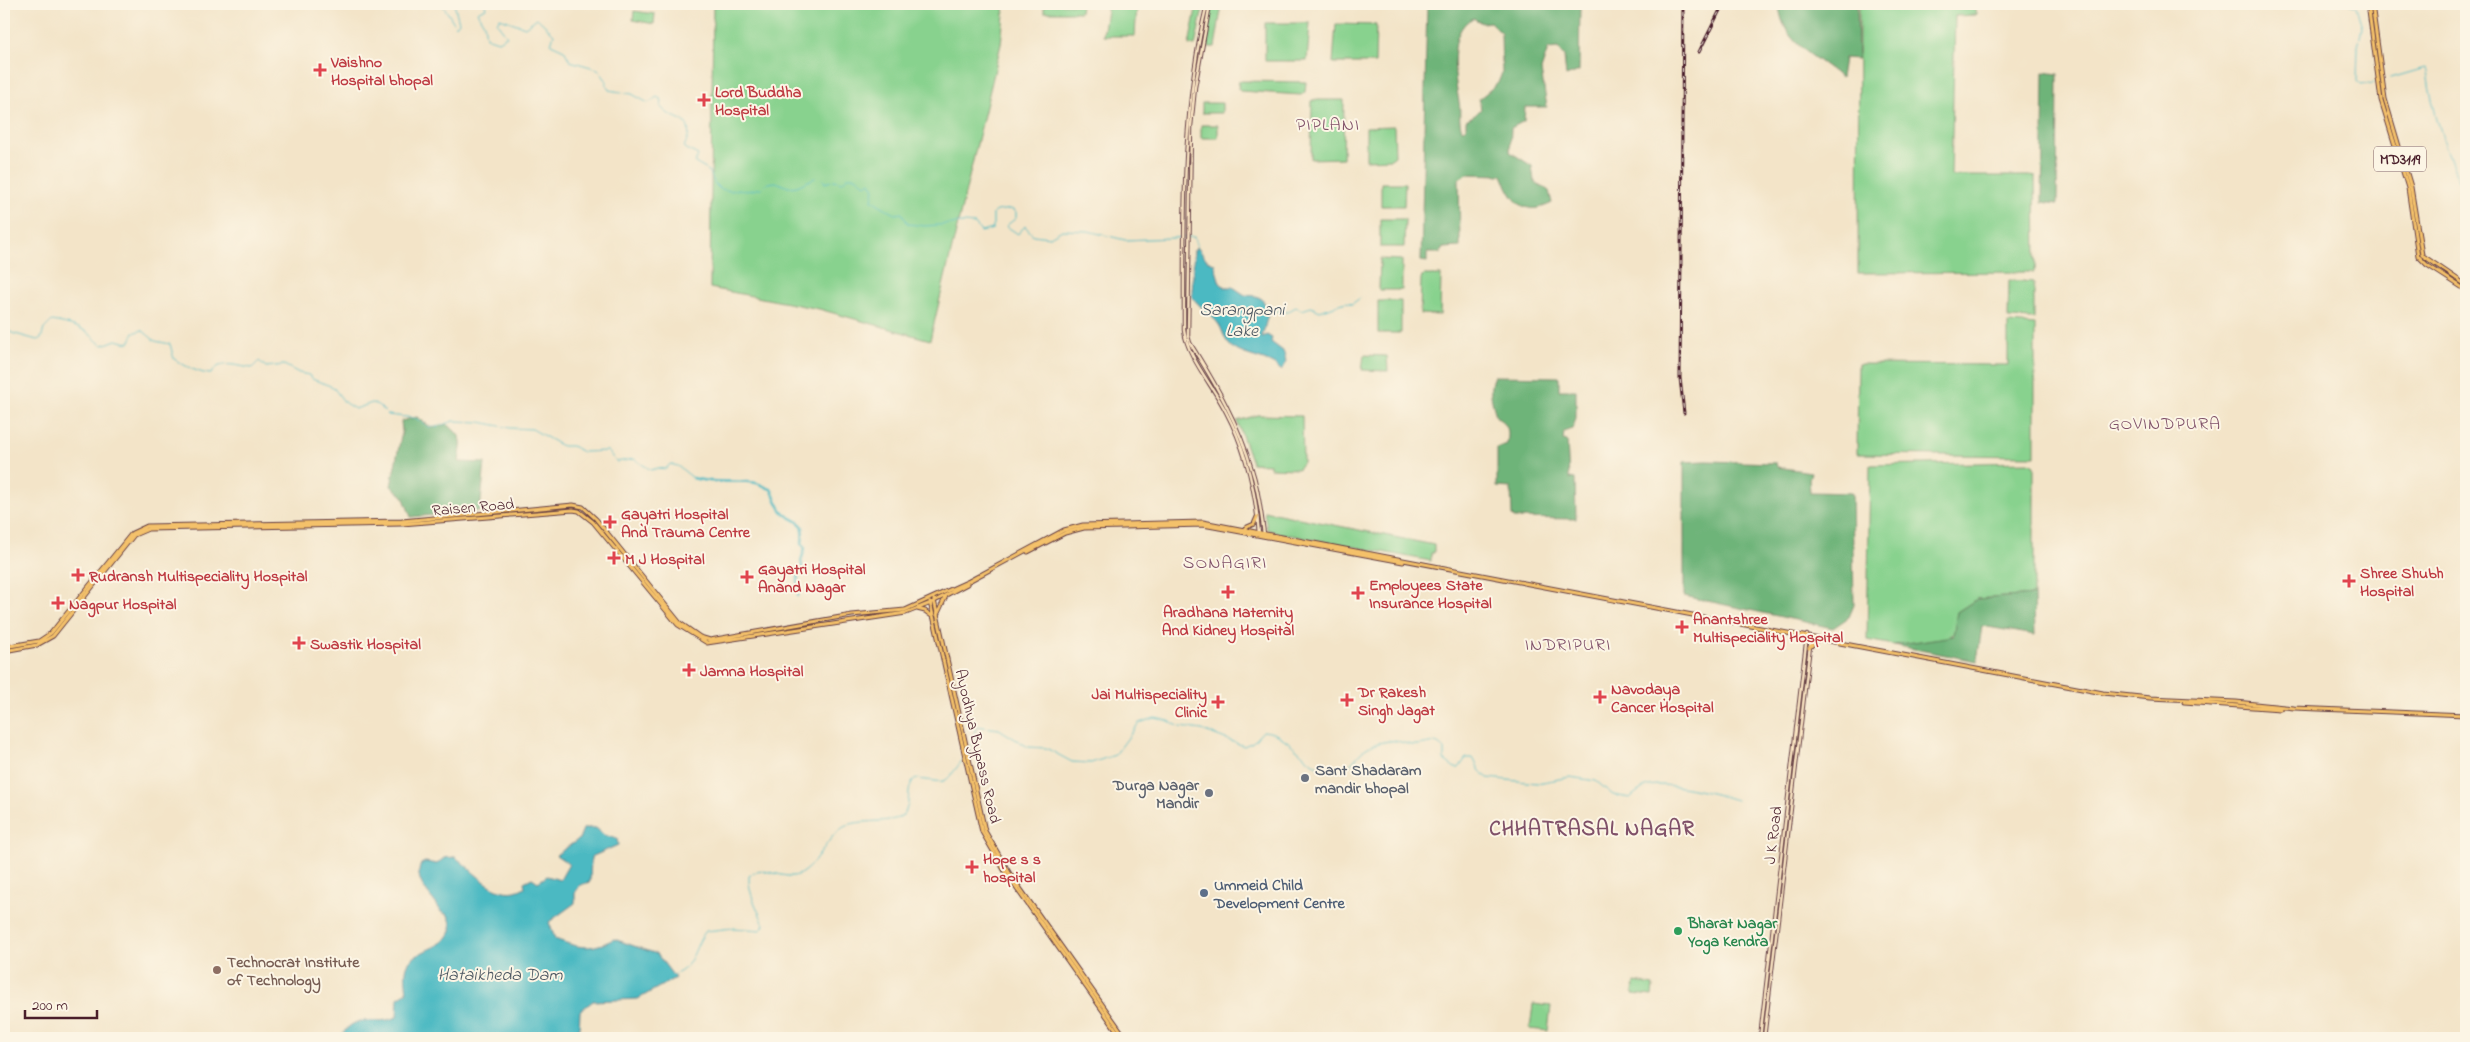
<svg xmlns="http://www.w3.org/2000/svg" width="2470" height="1042" font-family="'Indie Flower',sans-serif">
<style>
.green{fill:#88d28e;stroke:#69785c}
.forest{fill:#6eb479;stroke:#5c6a52;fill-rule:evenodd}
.water{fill:#4bb9c2;stroke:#4a6c76}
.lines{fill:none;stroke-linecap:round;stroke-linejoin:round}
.stream{stroke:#4bb9c2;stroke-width:1}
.canal{stroke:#4bb9c2;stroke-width:2.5}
.secondary-casing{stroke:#633d43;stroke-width:4.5}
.primary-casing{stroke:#633d43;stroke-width:5}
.secondary{stroke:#fbe6c3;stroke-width:2.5}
.primary{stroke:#f4c16a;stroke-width:3}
.rail-casing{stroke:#4a1f2b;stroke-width:3}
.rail{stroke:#fcf5e5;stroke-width:1;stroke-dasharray:4;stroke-linecap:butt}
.health-dot{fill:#e0444e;stroke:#fcf5e5;stroke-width:2}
.worship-dot{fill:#6b7280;stroke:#fcf5e5;stroke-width:2}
.service-dot{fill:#5c6f8a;stroke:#fcf5e5;stroke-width:2}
.leisure-dot{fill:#2e9e5b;stroke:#fcf5e5;stroke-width:2}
.education-dot{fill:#8d6e63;stroke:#fcf5e5;stroke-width:2}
.labels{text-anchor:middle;stroke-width:4;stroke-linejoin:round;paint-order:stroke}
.shield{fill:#fcf5e5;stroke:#7f5f63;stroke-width:1}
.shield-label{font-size:15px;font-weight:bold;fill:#4a1f2b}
.health-label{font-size:16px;font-weight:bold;fill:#be3a42;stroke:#fcf5e5;text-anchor:start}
.street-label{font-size:16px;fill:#4a1f2b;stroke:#fcf5e5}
.worship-label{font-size:16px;font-weight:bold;fill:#5b616d;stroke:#fcf5e5;text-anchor:start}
.service-label{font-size:16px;font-weight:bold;fill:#4e5e75;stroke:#fcf5e5;text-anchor:start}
.leisure-label{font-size:16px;font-weight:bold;fill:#27864d;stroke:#fcf5e5;text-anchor:start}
.education-label{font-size:16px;font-weight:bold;fill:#785e54;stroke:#fcf5e5;text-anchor:start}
.neighbourhood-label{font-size:18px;letter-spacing:1px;fill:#805169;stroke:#fcf5e5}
.water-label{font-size:18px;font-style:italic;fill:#4a5560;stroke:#fcf5e5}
.district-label{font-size:21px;font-weight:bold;letter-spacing:1px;fill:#805169;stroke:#fcf5e5}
</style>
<rect width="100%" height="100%" fill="#fcf5e5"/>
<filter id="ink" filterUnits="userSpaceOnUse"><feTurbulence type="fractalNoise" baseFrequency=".02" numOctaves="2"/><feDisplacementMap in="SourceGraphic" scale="10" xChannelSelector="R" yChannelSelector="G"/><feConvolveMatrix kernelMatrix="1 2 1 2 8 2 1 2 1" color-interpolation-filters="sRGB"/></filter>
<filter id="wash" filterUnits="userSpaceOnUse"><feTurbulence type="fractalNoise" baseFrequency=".0096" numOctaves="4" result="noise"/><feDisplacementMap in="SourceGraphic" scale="20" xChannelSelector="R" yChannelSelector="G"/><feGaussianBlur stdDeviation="1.12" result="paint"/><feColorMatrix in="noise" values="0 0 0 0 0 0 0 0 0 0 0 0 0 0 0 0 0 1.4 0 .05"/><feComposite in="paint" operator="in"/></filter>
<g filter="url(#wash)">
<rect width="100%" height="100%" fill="#f3e4c8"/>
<path class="green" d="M 713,4 L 1005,4 L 1001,44 L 930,340 L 819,309 L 710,288 Z
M 1044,4 L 1081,4 L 1080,12 L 1044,12 Z
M 1108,4 L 1137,4 L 1135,36 L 1103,36 Z
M 1197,4 L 1204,4 L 1195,46 L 1189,45 Z
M 1213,4 L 1222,4 L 1215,47 L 1203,47 Z
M 1859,4 L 1976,4 L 1976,15 L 1955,16 L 1951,176 L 2035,176 L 2036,266 L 2034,272 L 1858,273 Z
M 634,11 L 655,14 L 654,24 L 633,20 Z
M 1265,23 L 1310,23 L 1307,61 L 1265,61 Z
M 1336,24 L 1376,25 L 1375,63 L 1333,63 Z
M 1239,81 L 1306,82 L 1305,92 L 1301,95 L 1240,91 L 1238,89 Z
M 1312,100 L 1344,100 L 1343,158 L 1311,159 Z
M 1202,103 L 1222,103 L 1222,113 L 1202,113 Z
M 1201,125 L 1218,125 L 1218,138 L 1201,138 Z
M 1394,126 L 1395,156 L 1391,159 L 1366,160 L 1366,127 Z
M 1381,183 L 1405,183 L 1404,206 L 1381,206 Z
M 1380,219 L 1405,219 L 1404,247 L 1380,247 Z
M 1380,259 L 1402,260 L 1402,290 L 1379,290 Z
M 1424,275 L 1441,275 L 1440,315 L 1420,314 L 1421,278 Z
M 2009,280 L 2034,282 L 2034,319 L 2008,318 Z
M 1378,301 L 1401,301 L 1401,333 L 1378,333 Z
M 2008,323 L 2035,325 L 2035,456 L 1857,454 L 1858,364 L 2008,365 Z
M 1364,355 L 1387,356 L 1388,371 L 1362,370 Z
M 1258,415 L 1302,416 L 1303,462 L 1298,469 L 1270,468 L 1270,464 L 1252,463 L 1237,421 Z
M 2029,462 L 2034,465 L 2034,595 L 1977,599 L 1957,612 L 1954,632 L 1950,637 L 1894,645 L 1867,640 L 1870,465 Z
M 1264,511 L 1434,545 L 1434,553 L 1431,553 L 1431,561 L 1274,532 L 1267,529 Z
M 1635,982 L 1653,985 L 1652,996 L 1633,994 Z
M 1533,1004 L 1551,1006 L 1548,1031 L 1530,1029 Z"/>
<path class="forest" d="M 1427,4 L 1580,4 L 1579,71 L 1566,76 L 1564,56 L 1558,48 L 1548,49 L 1541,70 L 1547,107 L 1525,107 L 1524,121 L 1511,128 L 1510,152 L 1532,166 L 1534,181 L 1549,191 L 1552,203 C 1523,218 1512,200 1502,175 L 1467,174 L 1459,179 L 1460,247 L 1443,248 L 1440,253 L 1427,253 L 1427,262 L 1421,261 ZM 1473,18 L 1482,23 L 1490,22 L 1501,33 L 1502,73 L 1498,83 L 1479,99 L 1481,109 L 1475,115 L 1466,120 L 1466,128 L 1462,129 C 1458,120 1461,111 1459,102 C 1455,79 1446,31 1473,18 Z
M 1778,4 L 1857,4 L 1858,59 L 1844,58 L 1841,78 C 1824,62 1795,49 1785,27 C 1781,20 1780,11 1778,4 Z
M 2044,72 L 2058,74 L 2057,204 L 2042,202 Z
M 1494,376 L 1559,377 L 1559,390 L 1576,390 L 1576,419 L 1572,429 L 1564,432 L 1563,440 L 1567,441 L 1569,478 L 1575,479 L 1576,519 L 1514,518 L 1512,516 L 1511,488 L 1497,487 L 1497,448 L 1507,444 C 1509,431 1509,425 1497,418 C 1493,406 1487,389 1494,376 Z
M 417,417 L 432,428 L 447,424 C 465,439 462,440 459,462 L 485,463 L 480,511 L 411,517 L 403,496 L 391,486 L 402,431 L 401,421 Z
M 1706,461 L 1776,463 L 1777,467 L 1811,472 L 1809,479 L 1810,492 L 1852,493 L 1854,605 L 1849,617 L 1833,628 L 1684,596 L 1684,462 Z
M 2034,595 L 2035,635 L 1982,626 L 1977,661 L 1894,645 L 1953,636 L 1957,612 L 1977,599 Z"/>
<path class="water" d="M 1197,247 L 1207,260 L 1214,263 L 1220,283 L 1225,287 L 1233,287 L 1245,295 L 1256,296 L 1262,299 L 1269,311 L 1262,337 L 1267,335 L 1272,338 L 1271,342 L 1283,351 C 1286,359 1288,364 1281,370 C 1268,357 1247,358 1233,348 C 1223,341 1224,330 1217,322 C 1209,313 1200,307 1192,297 L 1194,250 Z
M 586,828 L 596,828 L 604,835 L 617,839 L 618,845 L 591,857 L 590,882 L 580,885 L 575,893 L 575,903 L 549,922 L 555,939 C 579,948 590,951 614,939 L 657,954 L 675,978 L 638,999 L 593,1001 L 580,1011 L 579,1033 L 575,1038 L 343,1038 L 342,1035 C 357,1011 374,1027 397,1017 L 398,998 L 407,992 C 406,983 404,972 408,964 C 418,946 464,947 448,915 L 441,912 C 435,898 412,883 421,864 L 425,862 L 437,864 L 444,858 L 455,857 C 474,870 498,904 525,887 L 524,882 L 532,878 L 538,882 L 547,876 L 560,880 L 569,864 L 556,855 L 579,839 L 583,829 Z"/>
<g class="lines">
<path class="stream" d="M 442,4 L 456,26 L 459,22 L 454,4
M 485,4 L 486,8 L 477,12 L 484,24 L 486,37 L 498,41 L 507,36 L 497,23 L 500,18 L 525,27 L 537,18 L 554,34 L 551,44 L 564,50 L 570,61 L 598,69 L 606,80 L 606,85 L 609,90 L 632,94 L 648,103 L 657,97 L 662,100 L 661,107 C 672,122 692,115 688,137 C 687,142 685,143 684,148 L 698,155 L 695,163 L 709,171 L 715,184 L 720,189 L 731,191 L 739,189 L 746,191 L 762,188 L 768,183 L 776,182 L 788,187 L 797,186 L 815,178
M 2349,4 L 2356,6 L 2362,28 L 2358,46 L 2357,81 L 2360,85 L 2374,83
M 2391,78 L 2425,68 L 2427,72 C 2432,110 2445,146 2459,182 L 2466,180
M 823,179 L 825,183 L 834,180 L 843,182 L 847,177 L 856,177 L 866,185 L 870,182 L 874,189 L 872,200 L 895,214 L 902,213 L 908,224 L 925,226 L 963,223 L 975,224 L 981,232 L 993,229 L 993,214 L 997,211 L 1011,209 L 1016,212 L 1016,218 L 1006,226 L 1018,234 L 1025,226 L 1033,235 L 1050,237 L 1062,230 L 1088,231 L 1125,240 L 1194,237 L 1197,247
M 1269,310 L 1287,312 L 1296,307 L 1302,310 L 1311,307 L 1320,311 L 1346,302 L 1352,304 L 1360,298
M 4,327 L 12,333 L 37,340 L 41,339 L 44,329 L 52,321 C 64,323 77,326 87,332 C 93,336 96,342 103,345 L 116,340 L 129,343 L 134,333 L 142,330 L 155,341 L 170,344 L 174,359 C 183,365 200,374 211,374 C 219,358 239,367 252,368 L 259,361 L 266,367 L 284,365 L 299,373 L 309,375 L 312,379 L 333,387 L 345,403 L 355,409 L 372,403 L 378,405 L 388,415 L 415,418 L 429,427 L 436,427 L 454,421 L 480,422 L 510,428 L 532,429 L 562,446 L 572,446 L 582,452 L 608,451 L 616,462 L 634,459 L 651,470 L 658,468 L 666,469 L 670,464 L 678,466 L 693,478
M 968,753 L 971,749 L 976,726 L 999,729 L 1028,747 L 1046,748 L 1072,762 L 1091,763 L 1115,755 L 1139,723 L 1155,718 L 1169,721 L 1180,727 L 1202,730 L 1244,746 L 1253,742 L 1263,731 C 1292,732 1312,777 1338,771 C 1351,768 1356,756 1365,749 C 1372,744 1382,742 1390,741 C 1398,739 1407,746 1416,745 C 1428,745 1434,738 1444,749 L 1444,760 L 1455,768 L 1459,768 L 1466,758 L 1473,758 L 1480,771 L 1488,778 L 1537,783 L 1570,777 L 1596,781 L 1613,795 L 1630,798 C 1634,794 1641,789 1646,787 C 1664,780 1717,794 1736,800
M 672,975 C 694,970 693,946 706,931 L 733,928 L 761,930 L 764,925 C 758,908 748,895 749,876 C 766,862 786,885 803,872 C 822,859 828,831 851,824 C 864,820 896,823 903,815 C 912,805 905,790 914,779 C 951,781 940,789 964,758"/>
<path class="canal" d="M 693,478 C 715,485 735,479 756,483 C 762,484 766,488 771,489 C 775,496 778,507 783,512 C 789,519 798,519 803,527 L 802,544 L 805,548 L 801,561 L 803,571 L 798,574 L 798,596"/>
</g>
</g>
<g filter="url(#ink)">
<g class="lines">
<g class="secondary-casing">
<path id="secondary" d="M 1207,4 C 1181,110 1184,222 1184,330 C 1187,357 1214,387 1226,412 C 1246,450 1256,492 1259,534
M 1210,4 L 1195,87 L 1191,126 L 1188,336 L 1190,343 C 1215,383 1239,424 1252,470 C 1259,491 1261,513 1264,534
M 1760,1038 L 1807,635
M 1764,1038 L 1811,637"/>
</g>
<g class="primary-casing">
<path id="primary" d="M 2368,4 L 2381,100 L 2408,188 L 2418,256 L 2427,265 L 2466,290
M 2372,4 L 2385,99 L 2411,187 L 2422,255 L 2466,285
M 1245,528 L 1254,524 L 1257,517
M 1028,552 L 1065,533 L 1084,528 L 1203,525 L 1403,562
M 934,600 L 985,831 L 1010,874 L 1126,1038
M 930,602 L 982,832 L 1007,875 L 1122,1038
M 917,609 L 925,611 L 933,617
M 937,615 L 946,596
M 4,647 L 39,641 L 51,633 L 132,533 L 147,526 L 402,521 L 573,505 L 583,507 L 596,519 L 680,623 L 700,637 L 710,640 L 852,615 L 905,610 L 969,581 L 1064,530 L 1083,525 L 1203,522 L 2103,693 L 2150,698 L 2236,702 L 2294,708 L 2466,715
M 1809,648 L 1818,639
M 4,651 L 37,645 L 53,636 L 134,535 L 148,529 L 402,524 L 573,510 L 579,511 L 593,522 L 678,625 L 707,643 L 906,613 L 931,603 L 967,584
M 2184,702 L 2280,709"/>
</g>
<use href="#secondary" class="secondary"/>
<use href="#primary" class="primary"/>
<g class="rail-casing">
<path id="rail" d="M 1683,4 L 1680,378 L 1684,413
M 1699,52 L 1723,4"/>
</g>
<use href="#rail" class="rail"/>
</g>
</g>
<g class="health-dot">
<path d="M317.5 62.5h5v5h5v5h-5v5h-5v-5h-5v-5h5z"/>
<path d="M701.5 92.5h5v5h5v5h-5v5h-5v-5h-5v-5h5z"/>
<path d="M607.5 514.5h5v5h5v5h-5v5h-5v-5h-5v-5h5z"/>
<path d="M611.5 550.5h5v5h5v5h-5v5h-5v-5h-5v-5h5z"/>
<path d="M75.5 567.5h5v5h5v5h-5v5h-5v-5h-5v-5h5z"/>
<path d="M744.5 569.5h5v5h5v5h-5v5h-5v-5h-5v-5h5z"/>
<path d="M2346.5 573.5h5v5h5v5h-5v5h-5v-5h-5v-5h5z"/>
<path d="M1225.5 584.5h5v5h5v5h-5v5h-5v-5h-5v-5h5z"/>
<path d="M1355.5 585.5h5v5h5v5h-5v5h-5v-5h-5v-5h5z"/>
<path d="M55.5 595.5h5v5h5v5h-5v5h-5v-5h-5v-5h5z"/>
<path d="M1679.5 619.5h5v5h5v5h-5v5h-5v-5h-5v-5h5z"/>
<path d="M296.5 635.5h5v5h5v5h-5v5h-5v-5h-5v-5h5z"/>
<path d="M686.5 662.5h5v5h5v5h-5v5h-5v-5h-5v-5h5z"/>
<path d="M1597.5 689.5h5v5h5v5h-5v5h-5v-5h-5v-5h5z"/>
<path d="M1344.5 692.5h5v5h5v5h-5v5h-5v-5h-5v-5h5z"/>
<path d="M1215.5 694.5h5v5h5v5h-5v5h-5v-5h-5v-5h5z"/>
<path d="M969.5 859.5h5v5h5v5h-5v5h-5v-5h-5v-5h5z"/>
</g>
<g class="worship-dot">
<circle cx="1305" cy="778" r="5"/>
<circle cx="1209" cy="793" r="5"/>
</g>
<circle class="service-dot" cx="1204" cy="893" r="5"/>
<circle class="leisure-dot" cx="1678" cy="931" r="5"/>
<circle class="education-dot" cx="217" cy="970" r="5"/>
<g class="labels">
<rect class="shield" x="2374" y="146.5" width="52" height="25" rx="4"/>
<g class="shield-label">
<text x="2400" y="164">MD3119</text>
</g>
<g class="health-label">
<text x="331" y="67">Vaishno<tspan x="331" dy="18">Hospital bhopal</tspan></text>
<text x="715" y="97">Lord Buddha<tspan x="715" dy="18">Hospital</tspan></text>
<text x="621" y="519">Gayatri Hospital<tspan x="621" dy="18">And Trauma Centre</tspan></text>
<text x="625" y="564">M J Hospital</text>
<text x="758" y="574">Gayatri Hospital<tspan x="758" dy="18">Anand Nagar</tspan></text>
<text x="2360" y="578">Shree Shubh<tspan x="2360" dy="18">Hospital</tspan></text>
<text x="89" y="581">Rudransh Multispeciality Hospital</text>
<text x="1369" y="590">Employees State<tspan x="1369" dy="18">Insurance Hospital</tspan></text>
<text x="69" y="609">Nagpur Hospital</text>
<text x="1228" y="617" text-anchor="middle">Aradhana Maternity<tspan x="1228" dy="18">And Kidney Hospital</tspan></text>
<text x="1693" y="624">Anantshree<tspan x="1693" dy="18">Multispeciality Hospital</tspan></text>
<text x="310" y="649">Swastik Hospital</text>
<text x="700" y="676">Jamna Hospital</text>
<text x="1611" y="694">Navodaya<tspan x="1611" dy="18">Cancer Hospital</tspan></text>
<text x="1358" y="697">Dr Rakesh<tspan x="1358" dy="18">Singh Jagat</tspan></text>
<text x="1207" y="699" text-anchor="end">Jai Multispeciality<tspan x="1207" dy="18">Clinic</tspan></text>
<text x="983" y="864">Hope s s<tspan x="983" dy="18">hospital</tspan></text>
</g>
<g class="street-label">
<text transform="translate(473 506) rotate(-5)" y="6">Raisen Road</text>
<text transform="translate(979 746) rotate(77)" y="6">Ayodhya Bypass Road</text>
<text transform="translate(1772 835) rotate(-83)" y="6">J K Road</text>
</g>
<g class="worship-label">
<text x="1315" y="775">Sant Shadaram<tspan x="1315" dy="18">mandir bhopal</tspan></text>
<text x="1199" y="790" text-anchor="end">Durga Nagar<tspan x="1199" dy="18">Mandir</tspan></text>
</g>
<g class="service-label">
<text x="1214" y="890">Ummeid Child<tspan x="1214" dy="18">Development Centre</tspan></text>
</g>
<g class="leisure-label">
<text x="1688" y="928">Bharat Nagar<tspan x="1688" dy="18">Yoga Kendra</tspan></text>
</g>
<g class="education-label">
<text x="227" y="967">Technocrat Institute<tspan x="227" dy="18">of Technology</tspan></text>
</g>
<g class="neighbourhood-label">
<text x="1328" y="130">PIPLANI</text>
<text x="2165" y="429">GOVINDPURA</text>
<text x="1225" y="568">SONAGIRI</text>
<text x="1568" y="650">INDRIPURI</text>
</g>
<g class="water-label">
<text x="1242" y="315">Sarangpani<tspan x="1242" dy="21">Lake</tspan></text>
<text x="500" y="980">Hataikheda Dam</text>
</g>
<g class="district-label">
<text x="1592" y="835">CHHATRASAL NAGAR</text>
</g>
</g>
<rect width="2470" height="1042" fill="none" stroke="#fcf5e5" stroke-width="20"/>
<path d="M25 1010v8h72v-8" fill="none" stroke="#4a1f2b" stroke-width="2.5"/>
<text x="32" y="1010" font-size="15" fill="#4a1f2b" stroke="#fcf5e5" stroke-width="4" paint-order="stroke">200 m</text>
</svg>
